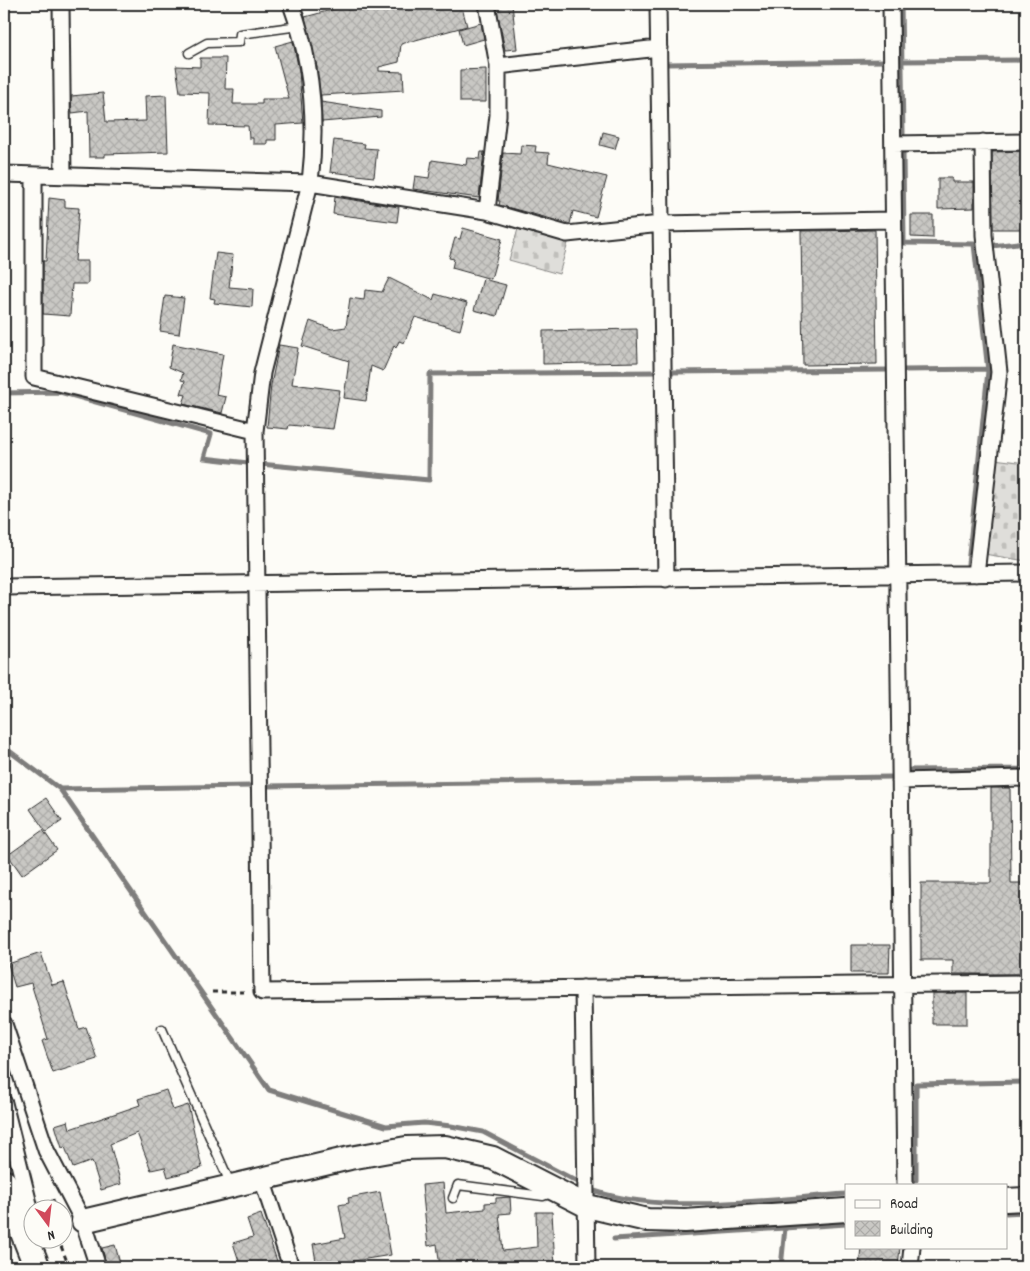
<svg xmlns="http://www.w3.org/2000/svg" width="1030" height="1271" font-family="Dekko,sans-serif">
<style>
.cemetery{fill:url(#cemetery-stones);stroke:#858482}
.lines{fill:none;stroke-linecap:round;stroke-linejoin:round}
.stream{stroke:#7e7d7b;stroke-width:5}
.building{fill:url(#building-cross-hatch);stroke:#2b2b2b}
.lane-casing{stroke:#2b2b2b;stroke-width:11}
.street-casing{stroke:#2b2b2b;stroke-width:19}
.secondary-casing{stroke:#2b2b2b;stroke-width:26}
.primary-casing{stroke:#2b2b2b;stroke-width:29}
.path{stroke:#2b2b2b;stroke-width:3;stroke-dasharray:5 4;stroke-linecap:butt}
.lane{stroke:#fdfcf7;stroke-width:8}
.street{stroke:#fdfcf7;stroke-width:15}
.secondary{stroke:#fdfcf7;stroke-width:22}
.primary{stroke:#fdfcf7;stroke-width:25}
</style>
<defs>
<pattern id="cemetery-stones" width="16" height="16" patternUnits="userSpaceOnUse" patternTransform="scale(1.25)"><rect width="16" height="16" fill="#dfdeda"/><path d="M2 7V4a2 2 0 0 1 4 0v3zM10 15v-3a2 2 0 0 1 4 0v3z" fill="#c0bfbb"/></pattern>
<pattern id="building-cross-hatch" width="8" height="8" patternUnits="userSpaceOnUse" patternTransform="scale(1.25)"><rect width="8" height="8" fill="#c9c8c4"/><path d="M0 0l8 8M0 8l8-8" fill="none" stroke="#adaca9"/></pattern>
</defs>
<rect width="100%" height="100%" fill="#fdfcf7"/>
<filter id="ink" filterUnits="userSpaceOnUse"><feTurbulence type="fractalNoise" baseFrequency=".02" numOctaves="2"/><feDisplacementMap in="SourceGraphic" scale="10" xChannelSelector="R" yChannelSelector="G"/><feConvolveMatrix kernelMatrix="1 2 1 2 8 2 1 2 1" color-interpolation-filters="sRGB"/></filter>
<g filter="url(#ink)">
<path class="cemetery" d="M 518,229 L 568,243 L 559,274 L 509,260 Z
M 994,459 L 1026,463 L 1026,561 L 984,554 Z"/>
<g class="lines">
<path class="stream" d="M 901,4 L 903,135
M 899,61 L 1026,60
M 667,64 L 885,61
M 903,152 L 904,243 L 974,244 L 988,371 L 968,564
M 992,246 L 1026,242
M 902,370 L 988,369
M 669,372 L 888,370
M 4,393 L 60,392 L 211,434 L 204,458 L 248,463
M 260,464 L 429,480 L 430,374 L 657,372
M 4,747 L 60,789 L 269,1090 L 386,1126 L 424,1123 L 451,1126 L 483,1132 L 580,1183
M 910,770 L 1023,769 L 1024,669 L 1026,669
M 266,786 L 891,777
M 60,789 L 252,786
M 916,1180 L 916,1084 L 1026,1082
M 595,1191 C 666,1215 770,1199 846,1194
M 1006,1213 L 1026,1212
M 614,1239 L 785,1228
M 781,1267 L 785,1228 L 846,1224"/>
</g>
<path class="building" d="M 372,4 L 461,4 L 467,26 L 401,44 L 399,62 L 379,67 L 379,71 L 403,72 L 404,90 L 321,95 L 321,102 L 317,68 L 305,17 L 346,6 L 347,10 Z
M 496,4 L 512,4 L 517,49 L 505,50 Z
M 481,23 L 484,39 L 463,45 L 459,29 Z
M 293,41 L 299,71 L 303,123 L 276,125 L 276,140 L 267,140 L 267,144 L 253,144 L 253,138 L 249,138 L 248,126 L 209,125 L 210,93 L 180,92 L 176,66 L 200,67 L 200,58 L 226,58 L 225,89 L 234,89 L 233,104 L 262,104 L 262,99 L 289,99 L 275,46 Z
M 486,69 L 486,102 L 460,102 L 460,70 Z
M 103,93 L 106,122 L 146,121 L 145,96 L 166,95 L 168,152 L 105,154 L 105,157 L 89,157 L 88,111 L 72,113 L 71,96 Z
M 321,102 L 381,111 L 381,117 L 322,122 Z
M 603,132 L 619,136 L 615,149 L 600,145 Z
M 334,140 L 365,144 L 364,148 L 377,149 L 374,177 L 330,172 Z
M 521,145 L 536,146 L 535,152 L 549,153 L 548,163 L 607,177 L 596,217 L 573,211 L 570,224 L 499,205 L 500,201 L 498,201 L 503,153 L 520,154 Z
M 1026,151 L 1026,229 L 993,229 L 992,152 Z
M 481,152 L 484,152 L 479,198 L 413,189 L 415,176 L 429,178 L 432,160 L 466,165 L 467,158 L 480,159 Z
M 938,178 L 952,178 L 952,182 L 974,182 L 974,208 L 938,209 Z
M 335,197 L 399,207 L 397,222 L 333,214 Z
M 49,198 L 65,200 L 65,207 L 79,208 L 75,261 L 88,261 L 88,284 L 72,284 L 70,316 L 43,314 L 43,261 L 46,261 Z
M 911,215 L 933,215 L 933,238 L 911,237 Z
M 463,228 L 502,239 L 491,279 L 452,268 L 454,259 L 449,258 L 455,238 L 460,239 Z
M 875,230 L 877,364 L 803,365 L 801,231 Z
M 216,253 L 233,255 L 229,287 L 253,289 L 252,307 L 214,303 L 215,299 L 210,298 Z
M 389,278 L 433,300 L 435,294 L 467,303 L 460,330 L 415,317 L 404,343 L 399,341 L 396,348 L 394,346 L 383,371 L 371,366 L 366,401 L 344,398 L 349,361 L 302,346 L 310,321 L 332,329 L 346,327 L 350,298 L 364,300 L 365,290 L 382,292 Z
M 483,279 L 506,285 L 497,316 L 474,310 Z
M 165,296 L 184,298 L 179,334 L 160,331 Z
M 637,329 L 638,362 L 543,364 L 543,331 Z
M 173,344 L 223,354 L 216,395 L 226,397 L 222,413 L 183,404 L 186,395 L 181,394 L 185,381 L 181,380 L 183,373 L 169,367 Z
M 279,345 L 298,348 L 292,384 L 340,390 L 333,429 L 289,425 L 288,429 L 267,427 L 271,385 Z
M 991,788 L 1010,788 L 1011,883 L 1026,883 L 1026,974 L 953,974 L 953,960 L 921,960 L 921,883 L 991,883 Z
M 46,798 L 62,821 L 46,832 L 30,809 Z
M 43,830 L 57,850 L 22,875 L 8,855 Z
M 851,945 L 890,945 L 889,973 L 851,973 Z
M 41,953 L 52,985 L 64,982 L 79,1029 L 86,1027 L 97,1059 L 53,1073 L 42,1041 L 48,1039 L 31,983 L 15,987 L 8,964 Z
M 932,993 L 967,993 L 967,1024 L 932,1024 Z
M 166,1090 L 173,1110 L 188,1105 L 202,1168 L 168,1177 L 165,1167 L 151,1170 L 137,1133 L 110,1144 L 121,1184 L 101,1190 L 92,1161 L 73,1168 L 65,1147 L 62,1148 L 55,1125 L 68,1121 L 70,1129 L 140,1105 L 138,1099 Z
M 443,1183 L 446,1213 L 485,1209 L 485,1203 L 496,1202 L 496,1198 L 510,1197 L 511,1213 L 499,1214 L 503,1251 L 537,1247 L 536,1212 L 552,1212 L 555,1267 L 440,1267 L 437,1244 L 428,1246 L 422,1185 Z
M 380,1192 L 391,1255 L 317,1267 L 313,1244 L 345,1238 L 339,1205 L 349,1203 L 348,1198 Z
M 261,1214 L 279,1267 L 241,1267 L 233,1243 L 253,1237 L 247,1219 Z
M 115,1245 L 121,1267 L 107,1267 L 102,1248 Z
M 861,1247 L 900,1247 L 898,1267 L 859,1267 Z"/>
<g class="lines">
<g class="lane-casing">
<path id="lane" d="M 189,53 L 207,43 L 239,42 L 240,34 L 299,26
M 162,1029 L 231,1185
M 453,1198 L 458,1185 L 543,1196 L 551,1193"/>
</g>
<g class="street-casing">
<path id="street" d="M 61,4 L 63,176
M 291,4 C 312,61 317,123 310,183 L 262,373 L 255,431 L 262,992 L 1026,983
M 487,4 L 498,66 L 498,115 L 487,211
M 658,4 L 666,579
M 891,4 L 905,1185
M 498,66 L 659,48
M 893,144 L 1026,142
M 4,174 L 310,183 L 487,211 L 567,234 L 661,224 L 893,220
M 34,175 L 34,377 L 255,431
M 976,574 L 999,372 L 984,235 L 983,142
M 4,587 L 1026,573
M 900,781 L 1026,778
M 583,988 L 587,1267
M 4,1024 L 46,1150 L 83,1221 L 98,1267
M 4,1103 L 29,1204 L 29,1231
M 262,1179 L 291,1267
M 910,1267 L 912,1247"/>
</g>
<g class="secondary-casing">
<path id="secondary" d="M 1006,1200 L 1026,1199
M 83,1221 L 350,1158 L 406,1148 L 445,1147 L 493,1158 L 587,1206 L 647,1220 L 685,1221 L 846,1210"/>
</g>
<g class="primary-casing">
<path id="primary" d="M 4,1183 L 37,1267"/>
</g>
<path class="path" d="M 212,992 L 247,992
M 53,1199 L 54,1208
M 58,1238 L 69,1267"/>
<use href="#lane" class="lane"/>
<use href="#street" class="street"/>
<use href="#secondary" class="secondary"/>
<use href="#primary" class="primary"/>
</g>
</g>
<rect width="1030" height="1271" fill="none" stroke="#fdfcf7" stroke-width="20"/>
<rect x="10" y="10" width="1010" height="1251" fill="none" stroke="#2b2b2b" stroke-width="2" filter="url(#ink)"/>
<rect x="845" y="1184" width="162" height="65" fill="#fdfcf7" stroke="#a9a8a5"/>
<rect x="855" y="1200" width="25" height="8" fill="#fdfcf7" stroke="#a9a8a5"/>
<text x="890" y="1208" font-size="15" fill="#2b2b2b">Road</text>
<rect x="855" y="1221" width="25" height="15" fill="url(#building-cross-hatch)" stroke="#a9a8a5"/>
<text x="890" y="1234" font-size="15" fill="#2b2b2b">Building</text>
<g transform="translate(48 1224) rotate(165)"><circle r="24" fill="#fdfcf7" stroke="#a9a8a5"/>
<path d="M0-4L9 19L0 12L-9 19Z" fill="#d1495b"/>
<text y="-8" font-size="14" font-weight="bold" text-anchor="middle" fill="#2b2b2b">N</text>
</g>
</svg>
